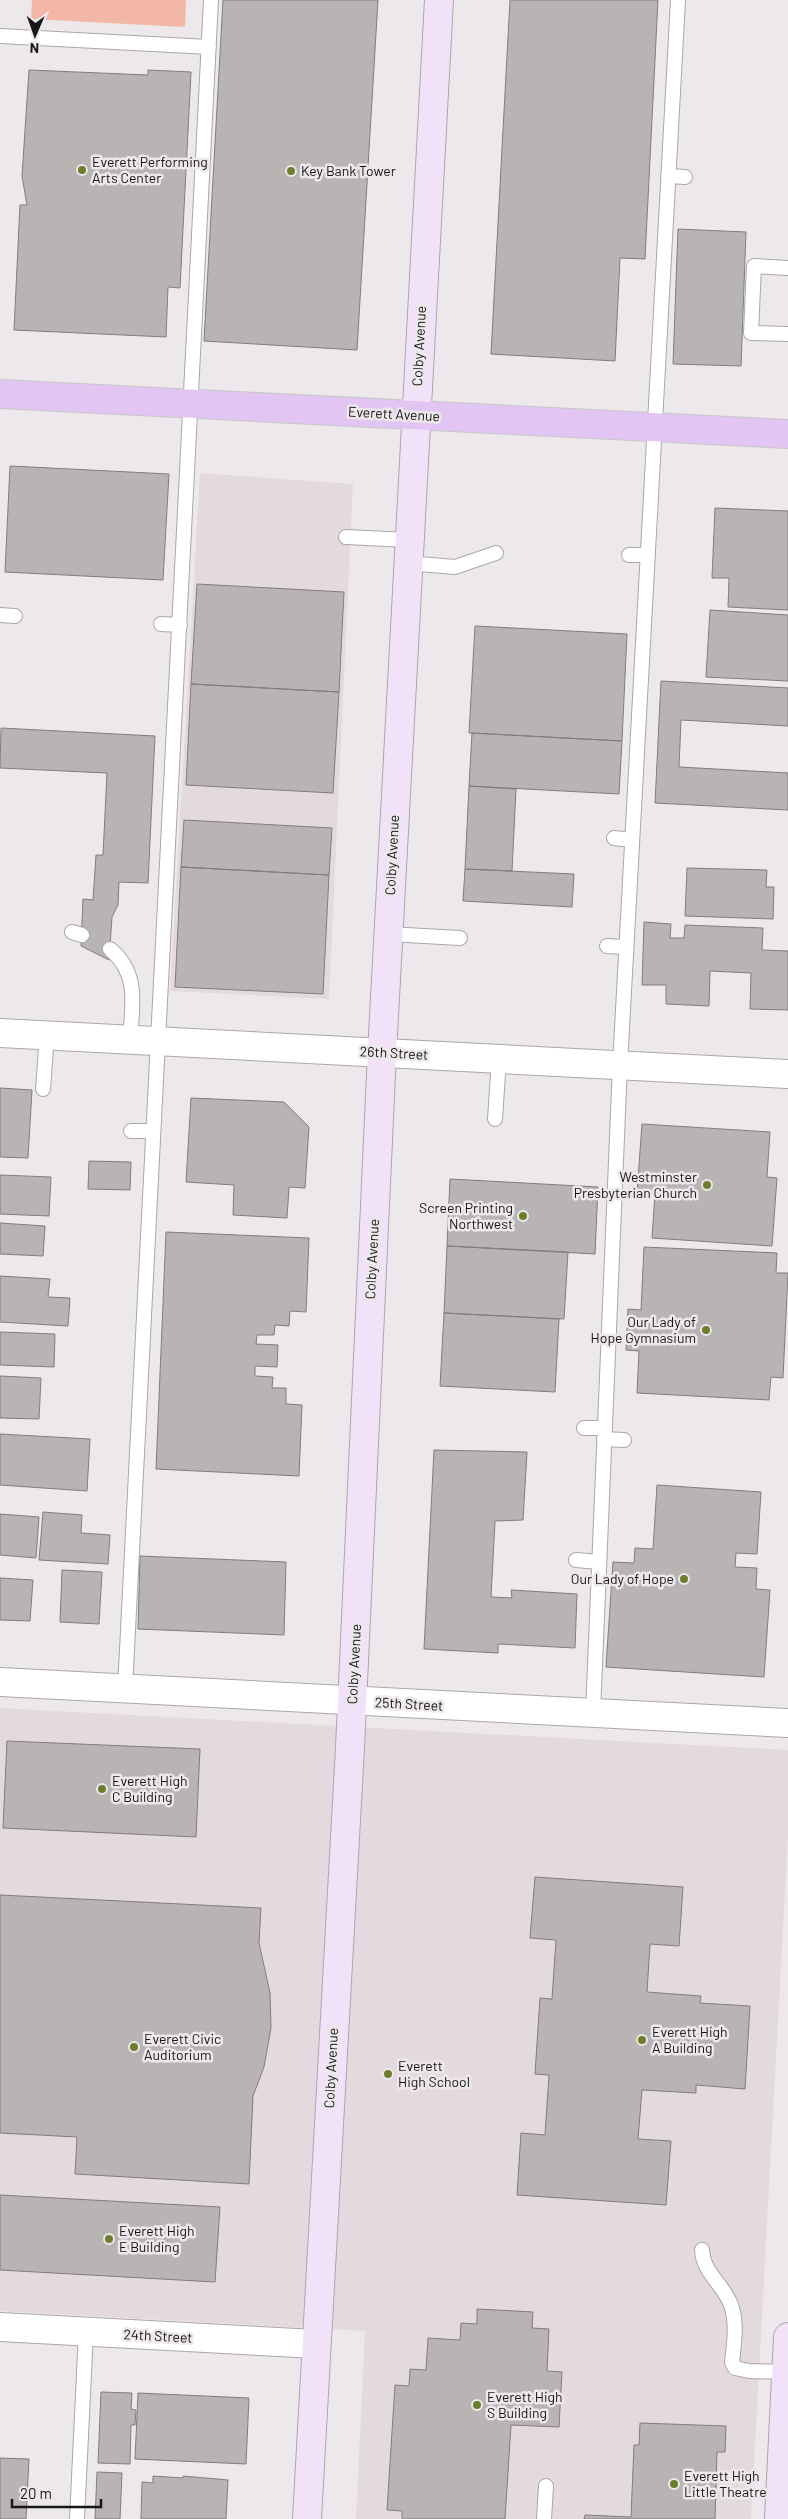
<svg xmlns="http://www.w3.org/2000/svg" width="788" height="2519" font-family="Barlow,sans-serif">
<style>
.built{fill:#e5d9e0}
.green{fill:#f2b7a6}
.building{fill:#b9b4b4;stroke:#817c7d}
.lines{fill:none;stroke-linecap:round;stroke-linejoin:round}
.lane-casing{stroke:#aba7a9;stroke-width:16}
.street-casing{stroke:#aba7a9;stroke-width:30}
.secondary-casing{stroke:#aba7a9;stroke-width:30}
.primary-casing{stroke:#c7c7c7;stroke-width:30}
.lane{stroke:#fff;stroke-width:14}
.street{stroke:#fff;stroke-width:28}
.secondary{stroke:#f1e2f9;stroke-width:28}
.primary{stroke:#e2c5f3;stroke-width:28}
.poi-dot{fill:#6c7e2d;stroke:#ede8eb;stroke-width:2}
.labels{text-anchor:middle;stroke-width:5;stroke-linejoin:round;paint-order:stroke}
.poi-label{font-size:14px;fill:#171616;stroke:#ede8eb;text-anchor:start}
.street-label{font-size:14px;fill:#171616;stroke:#ede8eb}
</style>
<rect width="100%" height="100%" fill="#ede8eb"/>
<path class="built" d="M 200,473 L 353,484 L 329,999 L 170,991 Z
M 0,1708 L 788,1750 L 788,1836 L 751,2519 L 356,2519 L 365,2331 L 0,2311 Z"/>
<path class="green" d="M 32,0 L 186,0 L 185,27 L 31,19 Z"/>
<path class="building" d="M 223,0 L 378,0 L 357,350 L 204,341 Z
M 510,0 L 658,0 L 645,259 L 620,258 L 615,361 L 491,354 Z
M 29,70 L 148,75 L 148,70 L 191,72 L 180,288 L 168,287 L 166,337 L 14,330 L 20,205 L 27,205 L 22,176 Z
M 678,229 L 746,232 L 741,366 L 673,364 Z
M 10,466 L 169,474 L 163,580 L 5,572 Z
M 715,508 L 788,511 L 788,610 L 728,607 L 729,578 L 712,578 Z
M 197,584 L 344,592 L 339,692 L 191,684 Z
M 710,610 L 788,615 L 788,681 L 706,677 Z
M 475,626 L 627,634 L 622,741 L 469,733 Z
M 661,681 L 788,688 L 788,726 L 681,720 L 679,767 L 788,773 L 788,810 L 655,803 Z
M 191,684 L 339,692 L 333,793 L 186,785 Z
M 1,728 L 155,736 L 148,883 L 119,882 L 118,905 L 112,917 L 109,960 L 81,946 L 83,899 L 93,900 L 96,855 L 103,855 L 107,773 L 0,768 Z
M 472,733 L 622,741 L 619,794 L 469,786 Z
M 469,786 L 516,789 L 512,871 L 465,869 Z
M 184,820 L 332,828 L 329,875 L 181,867 Z
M 181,867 L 329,875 L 323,994 L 175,987 Z
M 687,868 L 767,870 L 766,887 L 774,887 L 773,919 L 685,916 Z
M 465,869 L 574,874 L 572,907 L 463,901 Z
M 644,922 L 671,924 L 670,938 L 684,938 L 685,925 L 763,928 L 762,950 L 788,951 L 788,1010 L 750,1009 L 751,973 L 710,971 L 709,1006 L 666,1004 L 666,985 L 642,985 Z
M 0,1088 L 32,1090 L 28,1158 L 0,1157 Z
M 191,1098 L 284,1102 L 309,1127 L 305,1188 L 289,1187 L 287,1218 L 233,1215 L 234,1185 L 186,1182 Z
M 642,1124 L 770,1132 L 767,1177 L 777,1178 L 772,1246 L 652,1238 L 655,1194 L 637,1193 Z
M 89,1161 L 131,1162 L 130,1190 L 88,1189 Z
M 0,1175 L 51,1177 L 49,1216 L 0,1214 Z
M 450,1179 L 598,1187 L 595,1254 L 447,1246 Z
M 0,1223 L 45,1226 L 43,1256 L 0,1254 Z
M 166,1232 L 309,1238 L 306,1312 L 290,1311 L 289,1326 L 275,1325 L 274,1335 L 257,1335 L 256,1344 L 278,1345 L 277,1367 L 255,1366 L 255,1376 L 273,1377 L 272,1388 L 286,1388 L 286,1404 L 302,1405 L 299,1476 L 156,1469 Z
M 447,1246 L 568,1252 L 564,1319 L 444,1313 Z
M 644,1247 L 777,1253 L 776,1273 L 788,1273 L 783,1378 L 771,1377 L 769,1400 L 637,1393 L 639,1351 L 626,1350 L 628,1309 L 641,1310 Z
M 0,1276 L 50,1279 L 48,1297 L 70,1298 L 68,1326 L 0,1322 Z
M 444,1313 L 559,1319 L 555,1392 L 440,1386 Z
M 0,1332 L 55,1334 L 54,1367 L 0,1365 Z
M 0,1376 L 41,1378 L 39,1419 L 0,1418 Z
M 0,1434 L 90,1439 L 87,1491 L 0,1485 Z
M 434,1450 L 527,1452 L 523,1520 L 495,1521 L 491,1597 L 512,1598 L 511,1590 L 577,1594 L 575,1648 L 498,1644 L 498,1653 L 424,1649 Z
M 657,1485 L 761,1492 L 757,1554 L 736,1553 L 735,1567 L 757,1568 L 756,1589 L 770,1590 L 764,1677 L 606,1667 L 613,1562 L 634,1563 L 635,1548 L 653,1549 Z
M 43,1512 L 82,1515 L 81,1533 L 110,1535 L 108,1564 L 39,1560 Z
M 0,1514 L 39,1517 L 36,1558 L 0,1555 Z
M 140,1556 L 286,1562 L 284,1635 L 138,1629 Z
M 62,1570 L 102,1572 L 99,1624 L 60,1622 Z
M 0,1578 L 33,1580 L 30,1621 L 0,1620 Z
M 7,1741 L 200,1749 L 196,1837 L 3,1828 Z
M 535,1877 L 683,1887 L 679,1946 L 650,1944 L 647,1992 L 701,1996 L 700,2003 L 750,2006 L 745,2089 L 696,2085 L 696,2093 L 642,2090 L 638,2139 L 671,2141 L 666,2205 L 517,2195 L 521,2133 L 545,2135 L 549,2075 L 535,2074 L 540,1998 L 552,1999 L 556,1940 L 530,1938 Z
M 0,1895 L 261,1908 L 259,1943 L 270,1993 L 271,2028 L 264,2067 L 253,2096 L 249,2184 L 75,2174 L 77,2137 L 0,2133 Z
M 0,2195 L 220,2207 L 215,2282 L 0,2270 Z
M 477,2309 L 533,2312 L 532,2328 L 549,2329 L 547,2371 L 562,2372 L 559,2427 L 511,2425 L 505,2519 L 402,2519 L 402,2511 L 387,2510 L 395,2385 L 409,2386 L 410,2369 L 426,2370 L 428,2338 L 460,2340 L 461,2323 L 477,2324 Z
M 101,2392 L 132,2393 L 131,2409 L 136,2410 L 135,2425 L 131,2425 L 130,2464 L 98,2463 Z
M 138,2393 L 249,2398 L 246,2464 L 135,2459 Z
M 640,2423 L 726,2426 L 725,2452 L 717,2452 L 715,2519 L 584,2519 L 585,2515 L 631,2517 L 634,2445 L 639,2445 Z
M 0,2458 L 29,2459 L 26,2519 L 0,2519 Z
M 97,2472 L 122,2473 L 120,2519 L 95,2519 Z
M 153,2476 L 183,2478 L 183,2476 L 228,2480 L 226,2519 L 141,2519 L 142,2482 L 153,2483 Z"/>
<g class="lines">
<g class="lane-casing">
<path id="lane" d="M 0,36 L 209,47
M 668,176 L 685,177
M 788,268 L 754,266 L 751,333 L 788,334
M 346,537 L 408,540
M 629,555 L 648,555
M 407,563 L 455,567 L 496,553
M 0,615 L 15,616
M 161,624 L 180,625
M 614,838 L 632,840
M 72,932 L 82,935
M 388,934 L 460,938
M 607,946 L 626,947
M 110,949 C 140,974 132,1005 130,1040
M 43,1089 L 47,1035
M 495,1119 L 499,1059
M 131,1131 L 152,1131
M 584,1428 L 605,1428
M 604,1439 L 624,1440
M 576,1560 L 599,1562
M 125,1689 L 211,0
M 593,1713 L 620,1065 L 678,0
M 702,2250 C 703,2274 726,2286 732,2308 C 737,2325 734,2344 732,2362 L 735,2368 L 749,2371 L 788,2372
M 77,2519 L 86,2332
M 544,2519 L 546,2486"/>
</g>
<g class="street-casing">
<path id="street" d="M 0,1033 L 788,1074
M 0,1682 L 788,1723
M 0,2327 L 316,2344"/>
</g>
<g class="secondary-casing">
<path id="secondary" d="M 307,2519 L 350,1748 L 382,1053 L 439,0
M 779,2519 L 788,2337"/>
</g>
<g class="primary-casing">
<path id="primary" d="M 0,394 L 788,434"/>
</g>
<use href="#lane" class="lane"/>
<use href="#street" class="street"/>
<use href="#secondary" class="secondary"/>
<use href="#primary" class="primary"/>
</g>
<g class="poi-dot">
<circle cx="82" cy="170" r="5"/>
<circle cx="291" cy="171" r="5"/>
<circle cx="707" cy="1185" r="5"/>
<circle cx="523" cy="1216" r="5"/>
<circle cx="706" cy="1330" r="5"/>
<circle cx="684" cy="1579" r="5"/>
<circle cx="102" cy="1789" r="5"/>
<circle cx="642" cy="2040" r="5"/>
<circle cx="134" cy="2047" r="5"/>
<circle cx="388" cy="2074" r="5"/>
<circle cx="109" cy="2239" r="5"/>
<circle cx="477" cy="2405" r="5"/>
<circle cx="674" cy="2484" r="5"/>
</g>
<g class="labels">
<g class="poi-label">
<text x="92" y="167">Everett Performing<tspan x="92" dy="16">Arts Center</tspan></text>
<text x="301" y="176">Key Bank Tower</text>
<text x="697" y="1182" text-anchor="end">Westminster<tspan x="697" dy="16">Presbyterian Church</tspan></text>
<text x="513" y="1213" text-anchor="end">Screen Printing<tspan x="513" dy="16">Northwest</tspan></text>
<text x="696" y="1327" text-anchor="end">Our Lady of<tspan x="696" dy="16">Hope Gymnasium</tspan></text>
<text x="674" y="1584" text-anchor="end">Our Lady of Hope</text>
<text x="112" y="1786">Everett High<tspan x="112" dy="16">C Building</tspan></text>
<text x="652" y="2037">Everett High<tspan x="652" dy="16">A Building</tspan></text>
<text x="144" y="2044">Everett Civic<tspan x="144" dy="16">Auditorium</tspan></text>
<text x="398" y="2071">Everett<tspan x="398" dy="16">High School</tspan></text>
<text x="119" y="2236">Everett High<tspan x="119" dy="16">E Building</tspan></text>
<text x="487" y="2402">Everett High<tspan x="487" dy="16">S Building</tspan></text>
<text x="684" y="2481">Everett High<tspan x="684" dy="16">Little Theatre</tspan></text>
</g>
<g class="street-label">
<text transform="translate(419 346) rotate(-87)" y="5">Colby Avenue</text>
<text transform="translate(394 414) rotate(3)" y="5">Everett Avenue</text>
<text transform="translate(392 855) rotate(-87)" y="5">Colby Avenue</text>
<text transform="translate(394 1053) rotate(3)" y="5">26th Street</text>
<text transform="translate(372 1259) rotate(-87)" y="5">Colby Avenue</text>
<text transform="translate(354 1664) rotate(-87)" y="5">Colby Avenue</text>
<text transform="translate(409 1704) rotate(3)" y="5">25th Street</text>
<text transform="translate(331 2068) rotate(-87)" y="5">Colby Avenue</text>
<text transform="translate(158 2336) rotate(3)" y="5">24th Street</text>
</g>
</g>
<g transform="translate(35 35) rotate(182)" stroke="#ede8eb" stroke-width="4" paint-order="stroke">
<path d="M0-4L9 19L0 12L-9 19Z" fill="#171616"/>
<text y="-8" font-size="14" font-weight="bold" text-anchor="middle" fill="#171616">N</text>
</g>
<path d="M12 2499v8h89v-8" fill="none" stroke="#171616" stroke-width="2.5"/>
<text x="20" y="2499" font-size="15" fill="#171616" stroke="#ede8eb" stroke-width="4" paint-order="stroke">20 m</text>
</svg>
